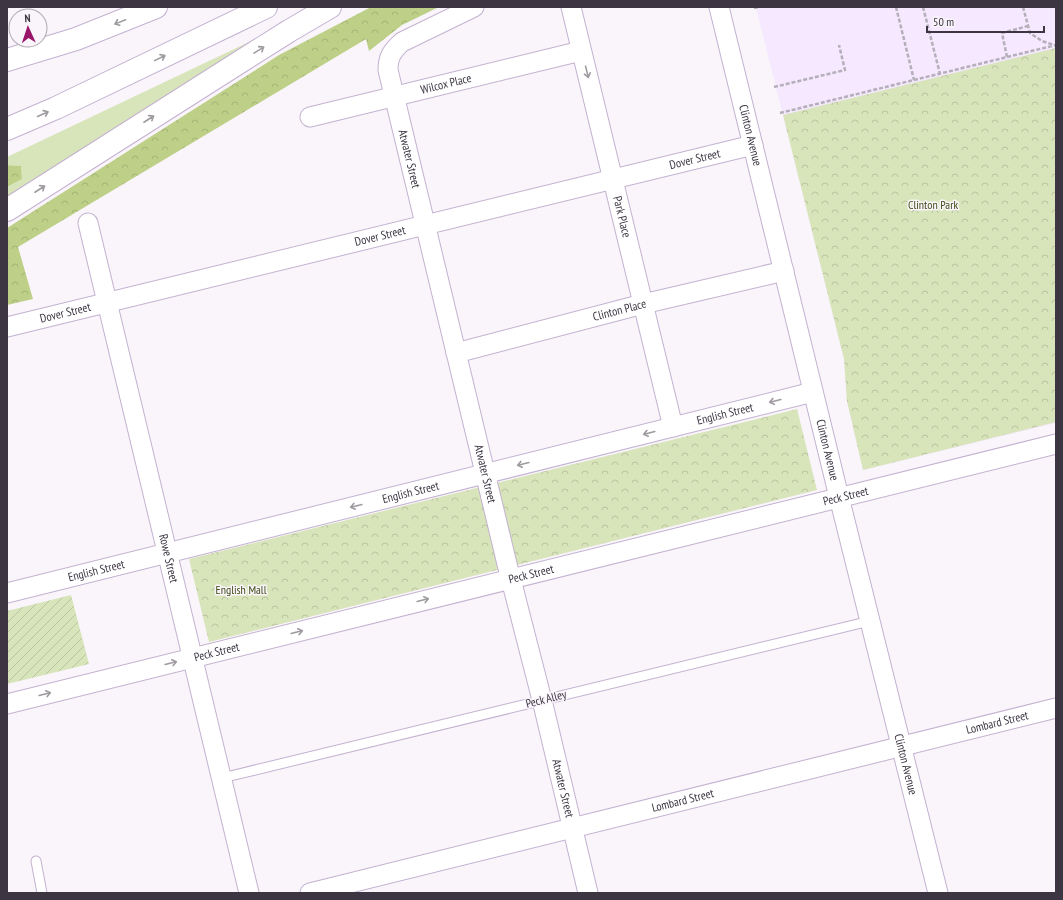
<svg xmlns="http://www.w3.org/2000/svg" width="1063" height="900" font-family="'PT Sans Narrow',sans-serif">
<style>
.built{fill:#f5e8ff}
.grass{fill:#d8e4b9}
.forest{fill:url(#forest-crowns)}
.park{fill:url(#park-crowns)}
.garden{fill:url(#garden-furrows)}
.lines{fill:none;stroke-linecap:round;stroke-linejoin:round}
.lane-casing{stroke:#c4b2d0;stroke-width:11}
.street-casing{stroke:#c4b2d0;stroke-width:21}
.highway-casing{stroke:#c4b2d0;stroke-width:24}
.path{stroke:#b4afb8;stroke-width:2.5;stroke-dasharray:4 2;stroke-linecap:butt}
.lane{stroke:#fff;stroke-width:9}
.street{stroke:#fff;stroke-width:19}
.highway{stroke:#fff;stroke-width:22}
.oneway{stroke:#9e9aa0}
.labels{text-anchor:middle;stroke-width:3;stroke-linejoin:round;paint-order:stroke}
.street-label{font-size:12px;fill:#3d3642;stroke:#f9f5fb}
.park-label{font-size:12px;fill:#424d18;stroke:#f9f5fb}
</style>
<defs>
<pattern id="forest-crowns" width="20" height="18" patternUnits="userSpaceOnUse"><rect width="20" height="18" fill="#bed087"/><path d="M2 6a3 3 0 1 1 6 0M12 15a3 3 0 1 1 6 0" fill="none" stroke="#a4b376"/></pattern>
<pattern id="park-crowns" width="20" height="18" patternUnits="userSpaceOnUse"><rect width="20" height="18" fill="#d8e4b9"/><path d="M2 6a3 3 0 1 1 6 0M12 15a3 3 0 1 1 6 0" fill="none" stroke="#bac4a0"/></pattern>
<pattern id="garden-furrows" width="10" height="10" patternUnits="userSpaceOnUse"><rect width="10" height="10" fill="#d8e4b9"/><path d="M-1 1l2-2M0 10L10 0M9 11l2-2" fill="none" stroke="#bac4a0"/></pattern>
</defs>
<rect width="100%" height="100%" fill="#f9f5fb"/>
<path class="built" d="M 756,7 L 1056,7 L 1056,423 L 863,470 L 847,401 L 844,359 Z"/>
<path class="grass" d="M 251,41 L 254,43 L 7,200 L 7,187 L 22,179 L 21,166 L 7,165 L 7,157 Z"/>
<path class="forest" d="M 371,7 L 439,7 L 402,25 L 369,51 L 366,39 L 18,247 L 33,299 L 7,305 L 7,228 L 279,55 Z
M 7,165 L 21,166 L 22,179 L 7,187 Z"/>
<path class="park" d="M 1056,48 L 1056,422 L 863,470 L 847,401 L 844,359 L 783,115 Z
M 797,409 L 817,490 L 209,642 L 189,559 Z"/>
<path class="garden" d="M 71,595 L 89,664 L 7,684 L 7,611 Z"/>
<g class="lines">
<g class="lane-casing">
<path id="lane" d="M 222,778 L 870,621
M 36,861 L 42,893"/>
</g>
<g class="street-casing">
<g id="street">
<path id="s1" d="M 474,7 L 402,42 C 392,51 388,57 388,70 L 507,564 L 542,700 L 588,893"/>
<path id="s2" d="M 571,7 L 673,427"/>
<path id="s3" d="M 719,7 L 839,497 L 938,893"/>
<path id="s4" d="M 310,117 L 581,51"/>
<path id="s5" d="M 88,223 L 249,893"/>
<path id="s6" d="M 7,327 L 753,145"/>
<path id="s7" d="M 456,353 L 643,304 L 784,271"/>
<path id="s8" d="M 7,593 L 813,392"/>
<path id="s9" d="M 7,704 L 1056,444"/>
<path id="s10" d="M 310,893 L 1056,708"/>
</g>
</g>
<g class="highway-casing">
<path id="highway" d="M 7,60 L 76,39 L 156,7
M 7,129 L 56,108 L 266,7
M 7,210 L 243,60 L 289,31 L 330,7"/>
</g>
<path class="path" d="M 896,7 L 914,80
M 923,7 L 940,74
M 1023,7 L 1030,33 L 1042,41 L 1054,45
M 754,8 L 760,7
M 1007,57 L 1002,33 L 1028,26
M 774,87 L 845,70 L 839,45
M 780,113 L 1056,45"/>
<use href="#lane" class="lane"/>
<use href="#street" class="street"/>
<use href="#highway" class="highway"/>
</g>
<defs><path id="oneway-shaft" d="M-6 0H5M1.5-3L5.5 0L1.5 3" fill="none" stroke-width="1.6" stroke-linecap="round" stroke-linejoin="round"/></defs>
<g class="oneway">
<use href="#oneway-shaft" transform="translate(120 22) rotate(158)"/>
<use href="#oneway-shaft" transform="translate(259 50) rotate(-32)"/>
<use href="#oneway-shaft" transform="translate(160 58) rotate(-26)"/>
<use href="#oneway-shaft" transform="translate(587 72) rotate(76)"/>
<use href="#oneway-shaft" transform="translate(43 114) rotate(-24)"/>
<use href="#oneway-shaft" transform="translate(149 119) rotate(-33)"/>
<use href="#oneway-shaft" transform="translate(40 189) rotate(-33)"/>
<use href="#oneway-shaft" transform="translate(775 401) rotate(166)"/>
<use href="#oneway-shaft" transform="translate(649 433) rotate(166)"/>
<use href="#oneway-shaft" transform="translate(523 464) rotate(166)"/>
<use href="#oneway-shaft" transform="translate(356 506) rotate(166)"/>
<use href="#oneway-shaft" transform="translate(423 600) rotate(-14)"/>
<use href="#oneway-shaft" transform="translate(297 632) rotate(-14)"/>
<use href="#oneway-shaft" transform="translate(171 663) rotate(-14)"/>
<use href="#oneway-shaft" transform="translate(45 694) rotate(-14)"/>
</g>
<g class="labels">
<g class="street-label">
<text dy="4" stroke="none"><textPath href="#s4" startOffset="140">Wilcox Place</textPath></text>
<text dy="4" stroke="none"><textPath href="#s3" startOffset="132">Clinton Avenue</textPath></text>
<text dy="4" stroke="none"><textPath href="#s1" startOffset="204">Atwater Street</textPath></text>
<text dy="4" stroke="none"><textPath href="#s6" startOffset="708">Dover Street</textPath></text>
<text dy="4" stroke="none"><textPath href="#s2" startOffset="216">Park Place</textPath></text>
<text dy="4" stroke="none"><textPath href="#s6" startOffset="384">Dover Street</textPath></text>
<text dy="4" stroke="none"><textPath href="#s7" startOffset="169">Clinton Place</textPath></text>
<text dy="4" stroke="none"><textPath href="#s6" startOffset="60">Dover Street</textPath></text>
<text dy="4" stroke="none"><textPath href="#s8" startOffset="740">English Street</textPath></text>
<text dy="4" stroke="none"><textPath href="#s3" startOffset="456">Clinton Avenue</textPath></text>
<text dy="4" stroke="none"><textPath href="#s1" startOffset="528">Atwater Street</textPath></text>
<text dy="4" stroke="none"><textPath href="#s8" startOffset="416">English Street</textPath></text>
<text dy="4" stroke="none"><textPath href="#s9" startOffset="864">Peck Street</textPath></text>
<text dy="4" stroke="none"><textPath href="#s5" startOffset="345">Rowe Street</textPath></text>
<text dy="4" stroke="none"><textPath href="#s8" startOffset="92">English Street</textPath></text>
<text dy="4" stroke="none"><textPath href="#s9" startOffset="540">Peck Street</textPath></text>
<text dy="4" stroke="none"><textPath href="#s9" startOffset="216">Peck Street</textPath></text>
<text transform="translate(546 699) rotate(-14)" y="4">Peck Alley</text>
<text dy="4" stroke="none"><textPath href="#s10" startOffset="708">Lombard Street</textPath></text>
<text dy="4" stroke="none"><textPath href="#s3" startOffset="780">Clinton Avenue</textPath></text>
<text dy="4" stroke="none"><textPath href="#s1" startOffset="852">Atwater Street</textPath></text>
<text dy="4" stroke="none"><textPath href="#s10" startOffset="384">Lombard Street</textPath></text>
</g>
<g class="park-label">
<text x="933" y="209">Clinton Park</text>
<text x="241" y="594">English Mall</text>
</g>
</g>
<rect width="1063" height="900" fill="none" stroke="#3d3642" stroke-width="16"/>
<g transform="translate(28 28) rotate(357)"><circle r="19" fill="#f9f5fb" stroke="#aea9b1"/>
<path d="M0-3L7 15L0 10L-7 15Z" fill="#99156a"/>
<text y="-6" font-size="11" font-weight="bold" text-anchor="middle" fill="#3d3642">N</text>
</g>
<path d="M927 26v6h117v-6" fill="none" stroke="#3d3642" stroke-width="2"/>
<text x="933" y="26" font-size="12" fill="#3d3642" stroke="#f9f5fb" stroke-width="3" paint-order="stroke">50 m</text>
</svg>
